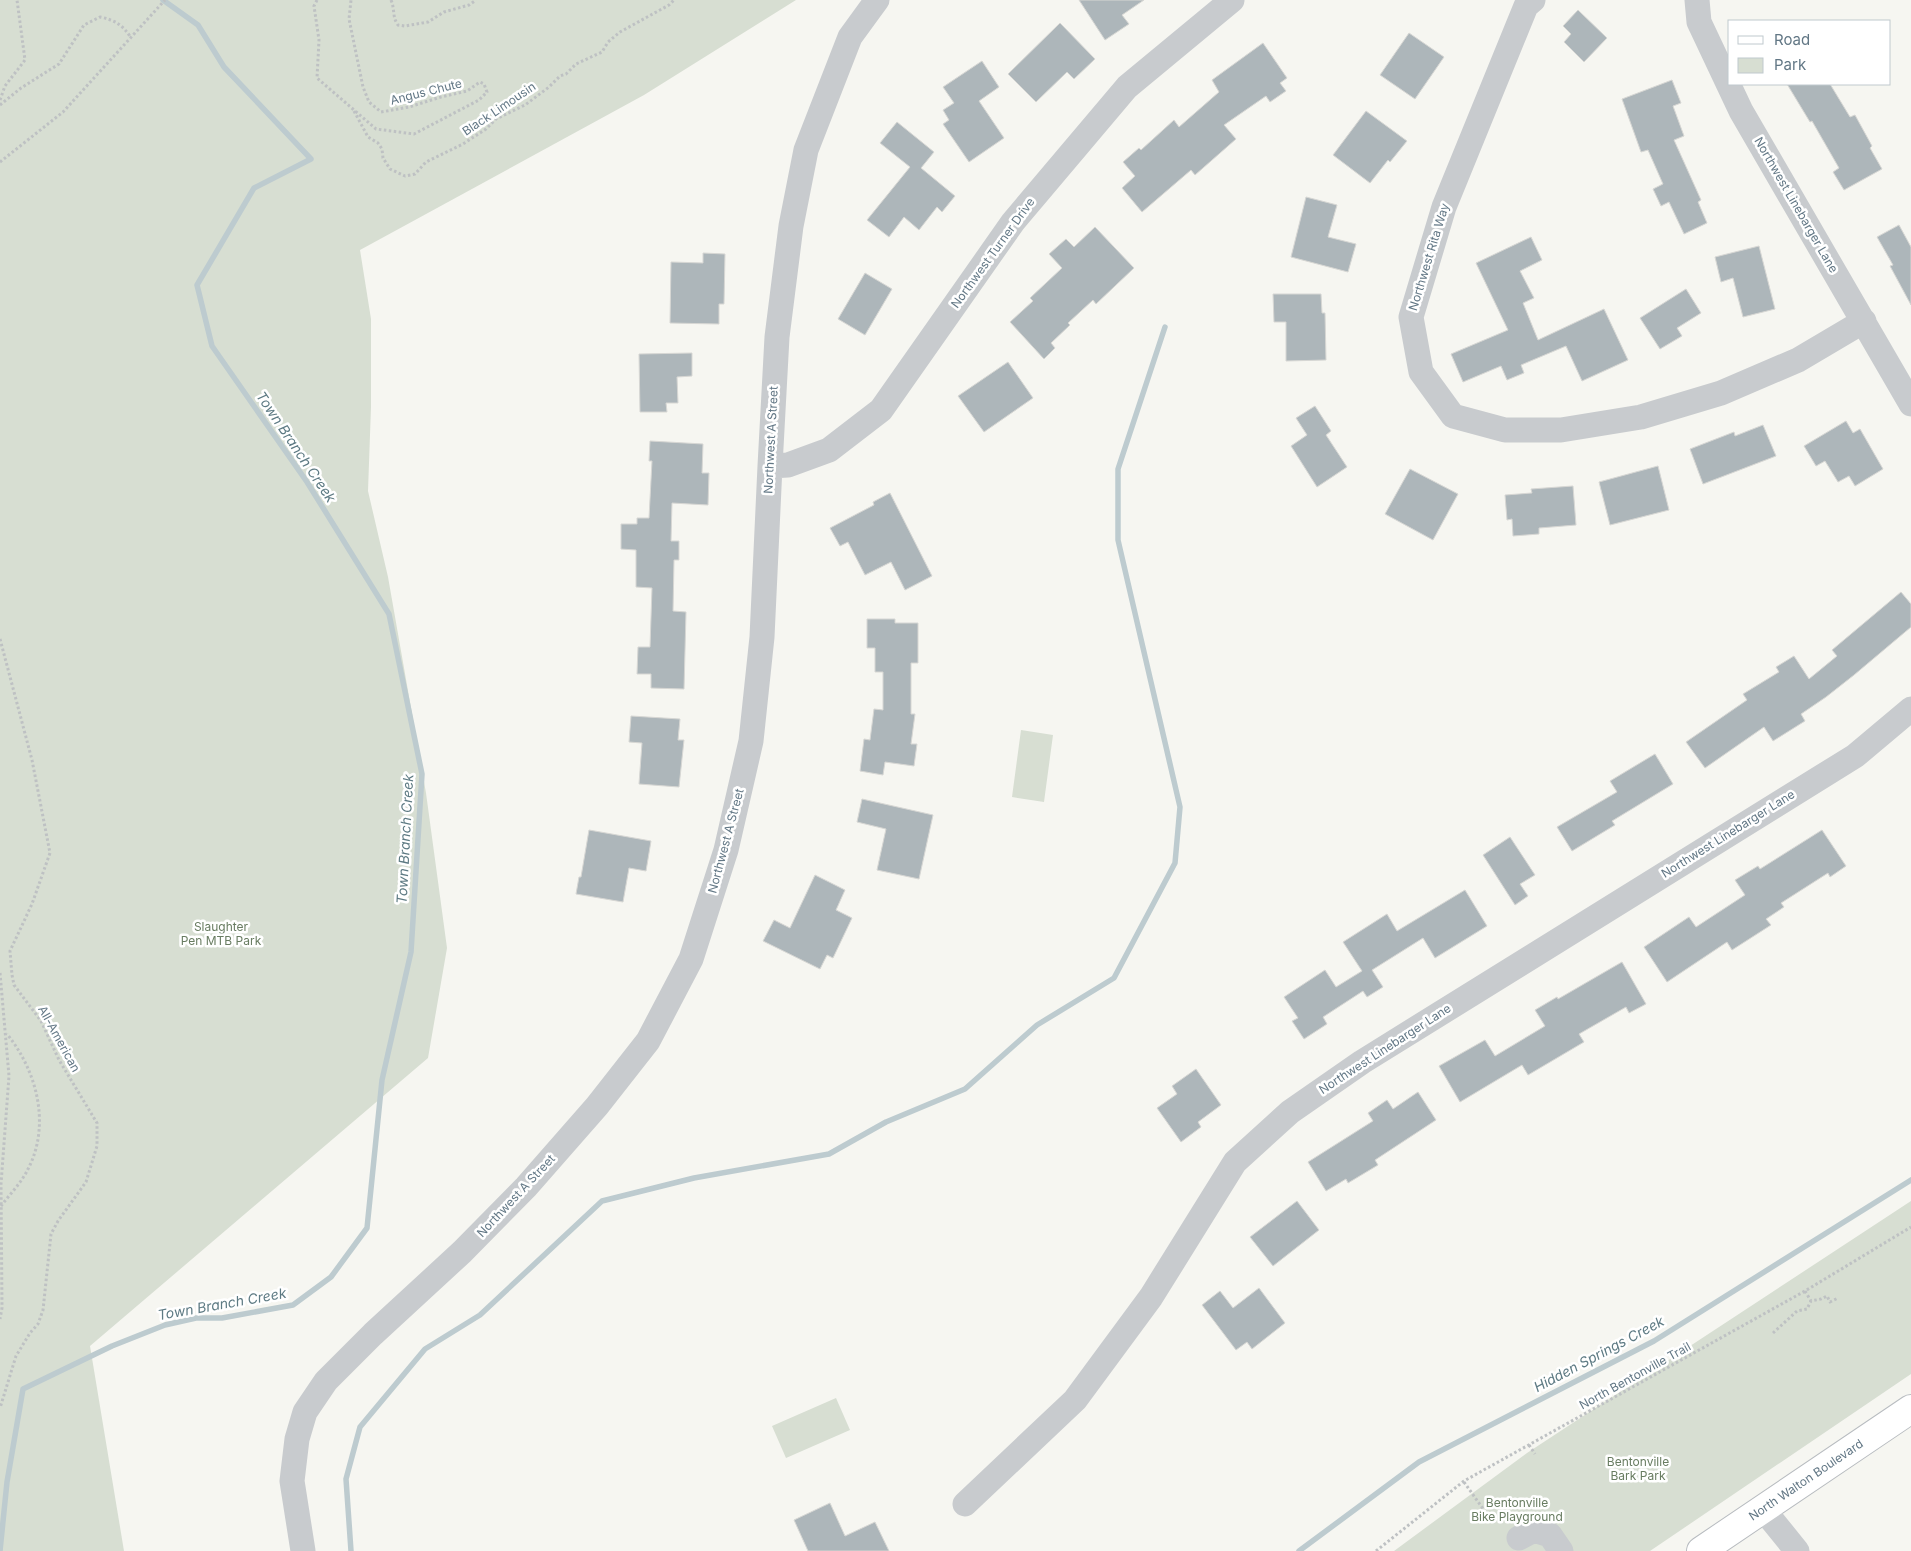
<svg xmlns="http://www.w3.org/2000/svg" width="1911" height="1551" font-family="Inter,sans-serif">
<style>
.green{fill:#d7ded2}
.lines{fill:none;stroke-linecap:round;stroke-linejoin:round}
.stream{stroke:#bdcbcf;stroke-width:5.5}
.building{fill:#adb6ba;stroke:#d7d7d4}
.major-casing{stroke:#b8bcc0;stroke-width:30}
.path{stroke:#bec1c3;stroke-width:3;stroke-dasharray:2.5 2.5;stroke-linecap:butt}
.minor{stroke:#c8cbce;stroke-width:25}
.major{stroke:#fff;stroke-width:28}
.labels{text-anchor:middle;stroke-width:5;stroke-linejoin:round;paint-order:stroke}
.street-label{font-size:12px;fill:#627785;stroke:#fff}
.park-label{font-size:12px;fill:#687c61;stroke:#fff}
.water-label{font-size:14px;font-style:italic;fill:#5d7a83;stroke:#fff}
</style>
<rect width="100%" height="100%" fill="#f6f6f1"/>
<path class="green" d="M 0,0 L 796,0 L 644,95 L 360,250 L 371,319 L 371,407 L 368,491 L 388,577 L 426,793 L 447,948 L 428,1058 L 90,1346 L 124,1551 L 0,1551 Z
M 1021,730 L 1053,735 L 1044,802 L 1012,797 Z
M 1911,1201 L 1911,1374 L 1650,1551 L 1394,1551 L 1527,1453 Z
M 836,1398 L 850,1430 L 786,1458 L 772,1426 Z"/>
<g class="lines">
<path class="stream" d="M 0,1551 L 7,1482 L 23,1389 L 112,1346 L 165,1325 L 196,1318 L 222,1318 L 293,1305 L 331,1277 L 367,1228 L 382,1080 L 411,952 L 422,774 L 389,614 L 307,482 L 212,346 L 197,285 L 254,188 L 311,159 L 224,67 L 198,25 L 163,0
M 351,1551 L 346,1479 L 360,1427 L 425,1349 L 480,1315 L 602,1201 L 694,1178 L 829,1154 L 886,1122 L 965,1089 L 1037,1025 L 1114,978 L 1175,863 L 1180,807 L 1118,540 L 1118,469 L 1165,327
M 1299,1551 L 1419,1462 L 1654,1341 L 1911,1180"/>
</g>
<path class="building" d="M 1079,0 L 1144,0 L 1122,15 L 1129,24 L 1105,40 Z
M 1578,10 L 1607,38 L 1584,62 L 1564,42 L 1571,34 L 1563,26 Z
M 1060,23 L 1095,59 L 1074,79 L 1067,72 L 1036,102 L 1008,74 Z
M 1409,33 L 1444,57 L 1415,99 L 1380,75 Z
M 1263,43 L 1287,78 L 1280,83 L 1286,91 L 1270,102 L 1266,96 L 1224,125 L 1236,139 L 1195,175 L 1191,170 L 1142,212 L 1122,188 L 1135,176 L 1123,162 L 1139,148 L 1141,150 L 1174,120 L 1179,127 L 1219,92 L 1212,80 Z
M 982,61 L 999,87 L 979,101 L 1004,138 L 969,162 L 943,124 L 949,120 L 943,110 L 954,103 L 943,87 Z
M 1672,80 L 1681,103 L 1673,106 L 1684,136 L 1674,140 L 1701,200 L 1698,202 L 1707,223 L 1684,234 L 1669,202 L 1661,206 L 1653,189 L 1663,184 L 1648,150 L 1641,152 L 1622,99 Z
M 1787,84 L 1830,84 L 1850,117 L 1855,115 L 1872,146 L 1870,148 L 1882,169 L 1844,190 L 1833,172 L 1839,168 L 1812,121 L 1810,122 Z
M 1366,111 L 1407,141 L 1390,162 L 1388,160 L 1370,183 L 1333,155 Z
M 897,122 L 934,152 L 921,168 L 955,196 L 942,212 L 937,207 L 919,230 L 904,217 L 889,237 L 867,220 L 910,167 L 880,143 Z
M 1306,197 L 1337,205 L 1328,237 L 1356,244 L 1348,272 L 1291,257 Z
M 1899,225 L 1911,247 L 1911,305 L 1890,266 L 1893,265 L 1877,237 Z
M 1095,227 L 1134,268 L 1096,304 L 1093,300 L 1068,323 L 1070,325 L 1051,343 L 1055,348 L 1044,359 L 1010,322 L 1033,301 L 1030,298 L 1062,268 L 1049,254 L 1066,239 L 1074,247 Z
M 1531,237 L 1542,260 L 1520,271 L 1534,298 L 1523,303 L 1538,340 L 1604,309 L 1628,360 L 1582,381 L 1566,346 L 1521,365 L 1524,373 L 1507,380 L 1501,366 L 1463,382 L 1451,354 L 1508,330 L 1476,263 Z
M 1759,246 L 1775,309 L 1743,317 L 1733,278 L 1721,282 L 1715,257 Z
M 703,253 L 725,254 L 724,304 L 719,304 L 719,324 L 670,323 L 671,262 L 703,263 Z
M 865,273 L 892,289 L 865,335 L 838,319 Z
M 1686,289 L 1701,313 L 1677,328 L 1682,336 L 1660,349 L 1640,318 Z
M 1273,294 L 1321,294 L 1322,313 L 1325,313 L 1326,360 L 1286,361 L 1286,322 L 1274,322 Z
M 692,353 L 692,376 L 677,377 L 678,403 L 666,403 L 667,412 L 640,412 L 639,354 Z
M 1008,362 L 1033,398 L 984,432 L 958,396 Z
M 1315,406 L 1331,431 L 1326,435 L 1347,467 L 1317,487 L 1291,446 L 1307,435 L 1296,418 Z
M 1846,421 L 1853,433 L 1860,429 L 1883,469 L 1855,486 L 1849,476 L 1838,482 L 1825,461 L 1816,466 L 1804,446 Z
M 1763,425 L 1776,456 L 1703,484 L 1690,449 L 1734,432 L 1735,436 Z
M 650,441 L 703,444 L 702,473 L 709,473 L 708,505 L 672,503 L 671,541 L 679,541 L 679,560 L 674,560 L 673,611 L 686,612 L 684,689 L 651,688 L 651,674 L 637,674 L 638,647 L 650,647 L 652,588 L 636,587 L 636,550 L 621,549 L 621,524 L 637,524 L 637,518 L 649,518 L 652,461 L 649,461 Z
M 1658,466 L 1669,510 L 1610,525 L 1599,482 Z
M 1410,469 L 1458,494 L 1433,540 L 1385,514 Z
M 1573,486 L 1576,525 L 1539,528 L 1539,534 L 1513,536 L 1512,519 L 1507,520 L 1505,495 L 1532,493 L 1531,489 Z
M 890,493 L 932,576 L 905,590 L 891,562 L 865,575 L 848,542 L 840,546 L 830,528 L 874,505 L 873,502 Z
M 1901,592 L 1911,604 L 1911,627 L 1854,675 L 1826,697 L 1801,714 L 1805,721 L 1773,741 L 1764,727 L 1705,768 L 1686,742 L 1747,700 L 1743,694 L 1779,672 L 1776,667 L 1794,656 L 1809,679 L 1837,656 L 1832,650 Z
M 867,619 L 895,619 L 895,623 L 918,623 L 918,663 L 911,663 L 911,714 L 915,714 L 911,744 L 917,744 L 914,766 L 885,762 L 883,775 L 860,771 L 864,739 L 870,740 L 874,709 L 883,710 L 883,672 L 875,672 L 875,648 L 867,648 Z
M 631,716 L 680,719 L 678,740 L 684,740 L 679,787 L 639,784 L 642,743 L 629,742 Z
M 1655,754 L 1673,784 L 1612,821 L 1615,825 L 1572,851 L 1557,827 L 1617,792 L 1610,781 Z
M 862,799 L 933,815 L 919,879 L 877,870 L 886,829 L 857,822 Z
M 589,830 L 651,841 L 646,871 L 629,868 L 623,902 L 576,894 L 579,877 L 581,877 Z
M 1822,830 L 1846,866 L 1830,877 L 1828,873 L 1781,903 L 1784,907 L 1766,919 L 1771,925 L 1732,950 L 1727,942 L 1667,982 L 1644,947 L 1689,917 L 1696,927 L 1745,895 L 1735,880 L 1758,866 L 1760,869 Z
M 1510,837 L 1535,875 L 1520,884 L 1528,896 L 1515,905 L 1483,855 Z
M 815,875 L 845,890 L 836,910 L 852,918 L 833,958 L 827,955 L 820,969 L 763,941 L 774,920 L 790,928 Z
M 1465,890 L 1487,926 L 1435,958 L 1423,938 L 1372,970 L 1383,987 L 1367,997 L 1363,991 L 1323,1017 L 1327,1024 L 1304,1039 L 1292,1021 L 1298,1018 L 1284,997 L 1325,970 L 1336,987 L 1362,971 L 1343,942 L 1387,914 L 1397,931 Z
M 1622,962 L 1646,1004 L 1629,1013 L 1626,1007 L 1579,1034 L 1584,1042 L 1528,1075 L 1522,1065 L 1460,1102 L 1439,1066 L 1485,1040 L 1495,1056 L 1545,1026 L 1535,1010 L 1557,997 L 1558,999 Z
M 1196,1069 L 1221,1105 L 1198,1122 L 1201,1127 L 1181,1142 L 1157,1108 L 1177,1094 L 1172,1086 Z
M 1418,1092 L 1436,1120 L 1375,1160 L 1378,1165 L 1348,1183 L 1346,1179 L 1326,1191 L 1308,1162 L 1373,1121 L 1368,1113 L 1387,1100 L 1393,1109 Z
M 1297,1201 L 1319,1230 L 1273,1266 L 1250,1237 Z
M 1259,1288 L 1285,1323 L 1252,1349 L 1247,1342 L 1236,1350 L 1202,1305 L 1220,1291 L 1233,1308 Z
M 830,1503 L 845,1536 L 875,1522 L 889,1551 L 808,1551 L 794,1520 Z"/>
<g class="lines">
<g class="major-casing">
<path id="major" d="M 1701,1551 L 1911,1409"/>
</g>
<path class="path" d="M 317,0 L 314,6 L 319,40 L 317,78 L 376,129 L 414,134 L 479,100 L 487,92 L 484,84 L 480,82 L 467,91 L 441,97 L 409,107 L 381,112 L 369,102 L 363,87 L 349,19 L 351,0
M 391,0 C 395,9 392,17 398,25 L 405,26 L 428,22 L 444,12 L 469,5 L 476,0
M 0,100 L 5,86 L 25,60 L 17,0
M 0,105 L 21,88 L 59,64 L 84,25 L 100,17 C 115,20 123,25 131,38
M 354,111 L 368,137 L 378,143 L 382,149 L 383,158 L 390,169 L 405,176 L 415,174 L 426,162 L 463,144 L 486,129 L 496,119 L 525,105 L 549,87 L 560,76 L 566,74 L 576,64 L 602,52 L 608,42 L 620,32 L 669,5 L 674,0
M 0,162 L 63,112 L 165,0
M 0,639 L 32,760 L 50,853 L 32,904 L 10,951 L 12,975 L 14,985 L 41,1021 L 59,1060 L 97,1123 L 97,1146 L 86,1182 L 58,1221 L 51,1234 L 43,1310 L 38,1324 L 30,1333 L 16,1356 L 0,1408
M 0,973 L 9,1076 L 1,1184 L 2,1308 L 0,1319
M 1,1206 C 10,1194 22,1182 28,1169 C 51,1125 37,1071 7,1034
M 1805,1291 L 1811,1301 L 1821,1299 L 1827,1296 L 1830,1302 L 1838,1298
M 1773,1333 L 1797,1311 L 1807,1309 L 1811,1301
M 1529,1445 L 1535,1454
M 1464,1482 L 1491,1520
M 1376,1551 L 1464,1481 L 1805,1291 L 1911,1227"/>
<path class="minor" d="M 1533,0 L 1526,6 L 1444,207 L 1411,317 L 1421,372 L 1453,416 L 1505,430 L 1561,430 L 1641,417 L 1721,393 L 1798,360 L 1864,321
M 1697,0 L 1699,22 L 1741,111 L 1911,404
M 770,466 L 788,465 L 829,450 L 881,410 L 1013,222 L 1127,87 L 1232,0
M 965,1504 L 1075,1400 L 1151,1297 L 1235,1162 L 1290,1112 L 1362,1062 L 1855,756 L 1911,709
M 1763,1509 L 1797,1551
M 1519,1538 L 1534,1530 L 1550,1535 L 1561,1551
M 303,1551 L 292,1481 L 297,1439 L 305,1412 L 326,1381 L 373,1334 L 462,1252 L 526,1187 L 597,1106 L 648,1041 L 691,959 L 726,850 L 751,741 L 762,637 L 770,466 L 777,337 L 791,226 L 806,150 L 850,37 L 877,0"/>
<use href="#major" class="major"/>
</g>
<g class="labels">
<g class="street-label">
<text transform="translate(426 92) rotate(-14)" y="4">Angus Chute</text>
<text transform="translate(499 109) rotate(-34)" y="4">Black Limousin</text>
<text transform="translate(1796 205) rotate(60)" y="4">Northwest Linebarger Lane</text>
<text transform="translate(993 253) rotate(-54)" y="4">Northwest Turner Drive</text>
<text transform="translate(1429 257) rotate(-73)" y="4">Northwest Rita Way</text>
<text transform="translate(771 440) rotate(-87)" y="4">Northwest A Street</text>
<text transform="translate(1728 834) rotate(-32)" y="4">Northwest Linebarger Lane</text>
<text transform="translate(726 841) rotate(-75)" y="4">Northwest A Street</text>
<text transform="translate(59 1039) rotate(61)" y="4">All-American</text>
<text transform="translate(1385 1049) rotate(-33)" y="4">Northwest Linebarger Lane</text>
<text transform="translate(516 1196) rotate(-47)" y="4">Northwest A Street</text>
<text transform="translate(1635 1376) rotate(-29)" y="4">North Bentonville Trail</text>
<text transform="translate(1806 1480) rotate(-34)" y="4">North Walton Boulevard</text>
</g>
<g class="park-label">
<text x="221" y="931">Slaughter<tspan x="221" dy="14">Pen MTB Park</tspan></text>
<text x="1638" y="1466">Bentonville<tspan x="1638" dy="14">Bark Park</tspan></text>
<text x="1517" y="1507">Bentonville<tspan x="1517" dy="14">Bike Playground</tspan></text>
</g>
<g class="water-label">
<text transform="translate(296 447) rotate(56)" y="5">Town Branch Creek</text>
<text transform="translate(405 839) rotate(-87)" y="5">Town Branch Creek</text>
<text transform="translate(222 1304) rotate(-10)" y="5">Town Branch Creek</text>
<text transform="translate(1599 1354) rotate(-28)" y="5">Hidden Springs Creek</text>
</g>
</g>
<rect x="1728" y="20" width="162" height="65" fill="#ffffff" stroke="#c0c9ce"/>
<rect x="1738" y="36" width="25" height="8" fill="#ffffff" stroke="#c0c9ce"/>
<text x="1774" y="45" font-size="15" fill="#627785">Road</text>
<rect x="1738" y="58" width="25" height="15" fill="#d7ded2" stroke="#c0c9ce"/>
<text x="1774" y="70" font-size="15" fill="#627785">Park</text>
</svg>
